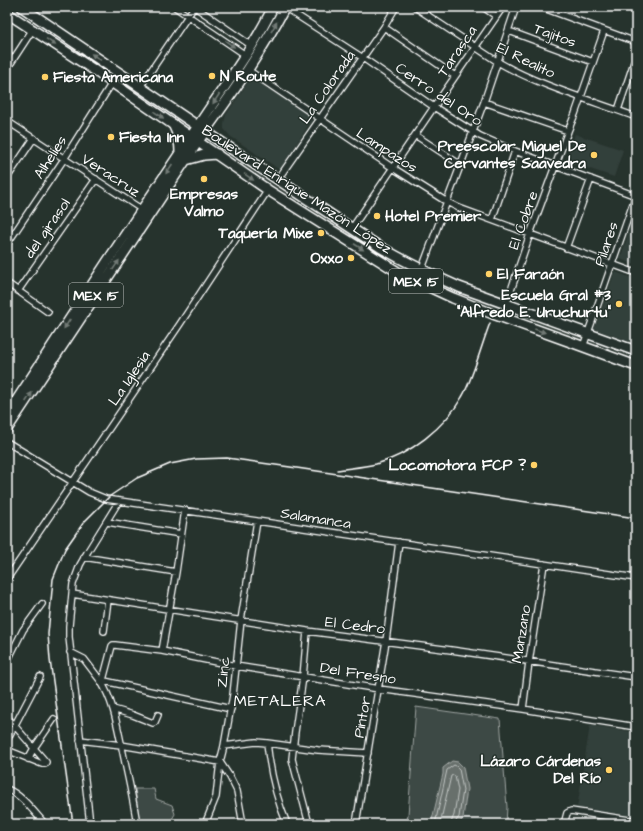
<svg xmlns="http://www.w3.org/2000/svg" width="643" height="831" font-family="'Architects Daughter',sans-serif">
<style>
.built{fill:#333f3a}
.green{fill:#3e4944;stroke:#9ea4a2}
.water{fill:#67706c;stroke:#a4a9a7}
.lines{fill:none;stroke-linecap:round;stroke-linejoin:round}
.shore{stroke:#c2c6c4;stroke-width:1}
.minor-casing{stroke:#fff;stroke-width:8}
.primary-casing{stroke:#fff;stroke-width:12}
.trunk-casing{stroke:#fff;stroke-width:12}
.minor{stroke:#26332d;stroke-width:5.5}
.primary{stroke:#26332d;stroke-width:9}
.trunk{stroke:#26332d;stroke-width:9}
.rail{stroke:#fff;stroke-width:1.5}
.oneway{fill:#727a76}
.poi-dot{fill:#ffd166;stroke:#26332d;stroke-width:1.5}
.labels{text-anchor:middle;stroke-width:3;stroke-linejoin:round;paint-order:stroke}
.shield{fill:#26332d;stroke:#bec2c0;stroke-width:1}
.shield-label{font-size:14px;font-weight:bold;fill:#fff}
.street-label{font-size:15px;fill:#fff;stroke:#26332d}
.poi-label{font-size:15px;font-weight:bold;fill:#fff;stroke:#26332d;text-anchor:end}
.neighbourhood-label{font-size:16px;letter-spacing:1px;fill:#fff;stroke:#26332d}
</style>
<rect width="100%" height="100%" fill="#26332d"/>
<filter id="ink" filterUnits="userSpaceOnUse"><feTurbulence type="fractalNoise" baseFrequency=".025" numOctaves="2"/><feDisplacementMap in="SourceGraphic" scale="8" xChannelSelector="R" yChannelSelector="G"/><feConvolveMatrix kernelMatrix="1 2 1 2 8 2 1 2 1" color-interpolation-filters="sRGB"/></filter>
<g filter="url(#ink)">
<path class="built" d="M 251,77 L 313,118 L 280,170 L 230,136 L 224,129 L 224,123 L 226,115 Z
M 575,134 L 623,150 L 614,177 L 566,161 Z
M 636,211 L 636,265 L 620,259 Z
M 615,272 L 636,279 L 636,344 L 594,329 Z
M 590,725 L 636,732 L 636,817 L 577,808 Z"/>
<path class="green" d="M 416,707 L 500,719 L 507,807 L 506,824 L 406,824 L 408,815 Z
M 135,789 L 154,789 L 156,799 L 172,805 L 175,814 L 169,824 L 140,824 Z"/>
<path class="water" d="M 452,761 L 458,762 L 463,767 L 467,789 L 463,818 L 459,824 L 431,824 L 443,774 L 443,768 Z"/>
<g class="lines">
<path class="shore" d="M 435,824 L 447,770 L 454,765 L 456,766 L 459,769 L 463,790 L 459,817 L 456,821 L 456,824
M 440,824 L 451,776 L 453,775 L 455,776 L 458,790 L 454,815 L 452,820 L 451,824"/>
<g class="minor-casing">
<path id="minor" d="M 175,7 L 247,56
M 195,7 L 252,46
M 284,7 L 363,58 L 434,107 L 480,136 L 515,151 L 636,196
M 415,7 L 498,62 C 540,86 590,100 636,117
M 483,7 L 496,16
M 541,7 L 636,42
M 634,7 L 636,8
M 384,27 L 455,76
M 509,31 L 593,62
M 7,69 L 33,29
M 248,70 L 393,168 L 447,202 L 459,208 L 530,234 L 636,273
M 140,87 L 194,7
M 484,102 L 568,131
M 618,110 L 636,56
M 7,121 L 144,211
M 415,135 L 461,165
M 7,178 L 34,138
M 278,179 L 384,27 L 396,7
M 492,220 L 515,151
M 352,228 L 434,107 L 503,7
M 7,244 L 64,159 L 112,83
M 566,248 L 591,179
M 417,282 L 484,102 L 516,7
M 7,283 L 48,312
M 18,291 L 96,179
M 506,305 L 530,234 L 568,131 L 575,114 L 604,31
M 583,347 L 636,195
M 7,442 L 89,492 L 106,499 L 257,521 L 636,578
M 107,522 L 181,534
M 84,557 L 176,572
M 7,579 L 180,324 L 268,190
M 72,594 L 307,631 L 451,650 L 636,677
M 104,631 L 108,600
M 307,631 L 303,677 L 295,732 L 292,759 L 309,824
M 162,651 L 176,572 L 185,510
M 70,652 L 84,659 L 100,680 L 231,709
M 7,662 L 23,630 L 42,604
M 100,680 C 113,700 117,724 122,748 C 127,773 133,798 137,824
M 103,680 L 112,646 L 113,645 L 115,645 L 162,651 L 236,666 L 379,689 L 523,709 L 636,727
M 113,709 L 133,715 L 153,723 L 155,722 L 158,715
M 523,709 L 529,662 L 544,564
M 7,717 L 46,762 L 45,764 L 42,764 L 7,750
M 7,740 L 40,677
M 80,740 L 121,745 L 220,762 L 230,777 L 237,791 L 243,824
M 267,743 C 270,770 276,798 287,824
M 224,746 L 256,742 L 267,743 L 318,750 L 368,753
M 28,759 L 34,748 L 54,719
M 7,789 C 23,796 33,811 45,824
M 90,824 L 69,637 L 69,626 L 72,594 L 73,584 L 80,565 L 88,551 L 119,501
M 205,824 L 216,797 L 217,788 L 220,762 L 224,746 L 233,695 L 241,620 L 257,521
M 356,824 L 386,641 L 399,542
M 564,824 L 567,813 L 571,811 L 636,821"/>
</g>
<g class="primary-casing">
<path id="primary" d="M 22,7 L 230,148 L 380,247 C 406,262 432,275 459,287 L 636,351
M 7,13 L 91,68 L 268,190 L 401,274 L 453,298 L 493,314 L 568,341 L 636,366
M 198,126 C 224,86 253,49 273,7
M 205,131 C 234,91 262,51 285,7"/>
</g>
<g class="trunk-casing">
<path id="trunk" d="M 173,124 C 178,134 180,141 180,152
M 186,160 L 204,155 L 217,154
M 7,415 L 107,262 L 198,126
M 7,429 L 205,131"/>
</g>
<use href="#minor" class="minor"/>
<use href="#primary" class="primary"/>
<use href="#trunk" class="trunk"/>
<path class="rail" d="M 337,470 C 350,468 363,467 376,464 C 410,455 445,427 462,397 C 467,389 470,380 473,372 C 479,356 484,339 490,323
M 73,824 L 50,660 L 48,634 L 53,579 L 65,549 L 84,522 L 110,496 L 137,478 L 170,464 L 196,459 L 227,458 L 290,467 L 636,518"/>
</g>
<defs><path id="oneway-solid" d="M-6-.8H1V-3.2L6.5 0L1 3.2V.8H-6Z"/></defs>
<g class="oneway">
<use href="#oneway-solid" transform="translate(274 27) rotate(-60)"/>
<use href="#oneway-solid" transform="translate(51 42) rotate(34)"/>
<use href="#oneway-solid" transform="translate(230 44) rotate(35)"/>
<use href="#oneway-solid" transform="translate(96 57) rotate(-146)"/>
<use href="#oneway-solid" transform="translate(216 99) rotate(124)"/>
<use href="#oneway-solid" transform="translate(159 115) rotate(34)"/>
<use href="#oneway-solid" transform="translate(169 169) rotate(124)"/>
<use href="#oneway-solid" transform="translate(249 177) rotate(34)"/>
<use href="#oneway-solid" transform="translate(359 247) rotate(33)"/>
<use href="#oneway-solid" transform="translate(116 265) rotate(-56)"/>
<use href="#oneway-solid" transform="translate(67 324) rotate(123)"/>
<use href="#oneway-solid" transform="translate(540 331) rotate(19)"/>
<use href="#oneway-solid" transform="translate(29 397) rotate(-56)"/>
</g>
</g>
<g class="poi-dot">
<circle cx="212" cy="76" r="4"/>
<circle cx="45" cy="77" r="4"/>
<circle cx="111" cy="137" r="4"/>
<circle cx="594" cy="155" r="4"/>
<circle cx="204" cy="179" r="4"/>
<circle cx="377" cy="216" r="4"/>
<circle cx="321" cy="233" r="4"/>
<circle cx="351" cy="258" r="4"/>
<circle cx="489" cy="274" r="4"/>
<circle cx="619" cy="304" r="4"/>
<circle cx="534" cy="465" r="4"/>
<circle cx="609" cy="770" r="4"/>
</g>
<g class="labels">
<g class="shield">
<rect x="389" y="269" width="54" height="24" rx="3"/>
<rect x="69" y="283" width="54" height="24" rx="3"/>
</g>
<g class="shield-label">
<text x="416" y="286">MEX 15</text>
<text x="96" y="300">MEX 15</text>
</g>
<g class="street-label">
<text transform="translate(555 35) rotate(20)" y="5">Tajitos</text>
<text transform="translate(457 51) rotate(-56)" y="5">Tarasca</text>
<text transform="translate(526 60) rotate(26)" y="5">El Realito</text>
<text transform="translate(327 87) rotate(-55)" y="5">La Colorada</text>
<text transform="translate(439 94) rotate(34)" y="5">Cerro del Oro</text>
<text transform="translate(387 150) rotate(33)" y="5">Lampazos</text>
<text transform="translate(50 157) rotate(-57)" y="5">Alhelíes</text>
<text transform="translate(111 175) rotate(33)" y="5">Veracruz</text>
<text transform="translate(297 189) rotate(33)" y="5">Boulevard Enrique Mazón López</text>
<text transform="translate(523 220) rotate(-70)" y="5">El Cobre</text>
<text transform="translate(47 228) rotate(-55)" y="5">del girasol</text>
<text transform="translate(606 244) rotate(-71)" y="5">Pilares</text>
<text transform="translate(129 378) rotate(-56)" y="5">La Iglesia</text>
<text transform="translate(316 518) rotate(9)" y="5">Salamanca</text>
<text transform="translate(355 625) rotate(7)" y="5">El Cedro</text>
<text transform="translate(521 634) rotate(-81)" y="5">Manzano</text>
<text transform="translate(223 672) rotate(-84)" y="5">Zinc</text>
<text transform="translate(358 673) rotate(9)" y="5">Del Fresno</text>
<text transform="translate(362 717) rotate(-80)" y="5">Pintor</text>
</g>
<g class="poi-label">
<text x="220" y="81" text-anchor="start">N Route</text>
<text x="53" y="82" text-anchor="start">Fiesta Americana</text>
<text x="119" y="142" text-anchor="start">Fiesta Inn</text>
<text x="586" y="151">Preescolar Miguel De<tspan x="586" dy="17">Cervantes Saavedra</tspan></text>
<text x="204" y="199" text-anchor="middle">Empresas<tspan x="204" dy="17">Valmo</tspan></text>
<text x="385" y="221" text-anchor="start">Hotel Premier</text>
<text x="313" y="238">Taquería Mixe</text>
<text x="343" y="263">Oxxo</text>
<text x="497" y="279" text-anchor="start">El Faraón</text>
<text x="611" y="300">Escuela Gral #3<tspan x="611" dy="17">"Alfredo E. Uruchurtu"</tspan></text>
<text x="526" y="470">Locomotora FCP ?</text>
<text x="601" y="766">Lázaro Cárdenas<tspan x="601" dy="17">Del Río</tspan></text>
</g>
<g class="neighbourhood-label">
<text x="280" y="706">METALERA</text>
</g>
</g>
<rect width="643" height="831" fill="none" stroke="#26332d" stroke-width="24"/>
<rect x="12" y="12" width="619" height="807" fill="none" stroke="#fff" stroke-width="1.5" filter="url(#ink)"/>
</svg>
